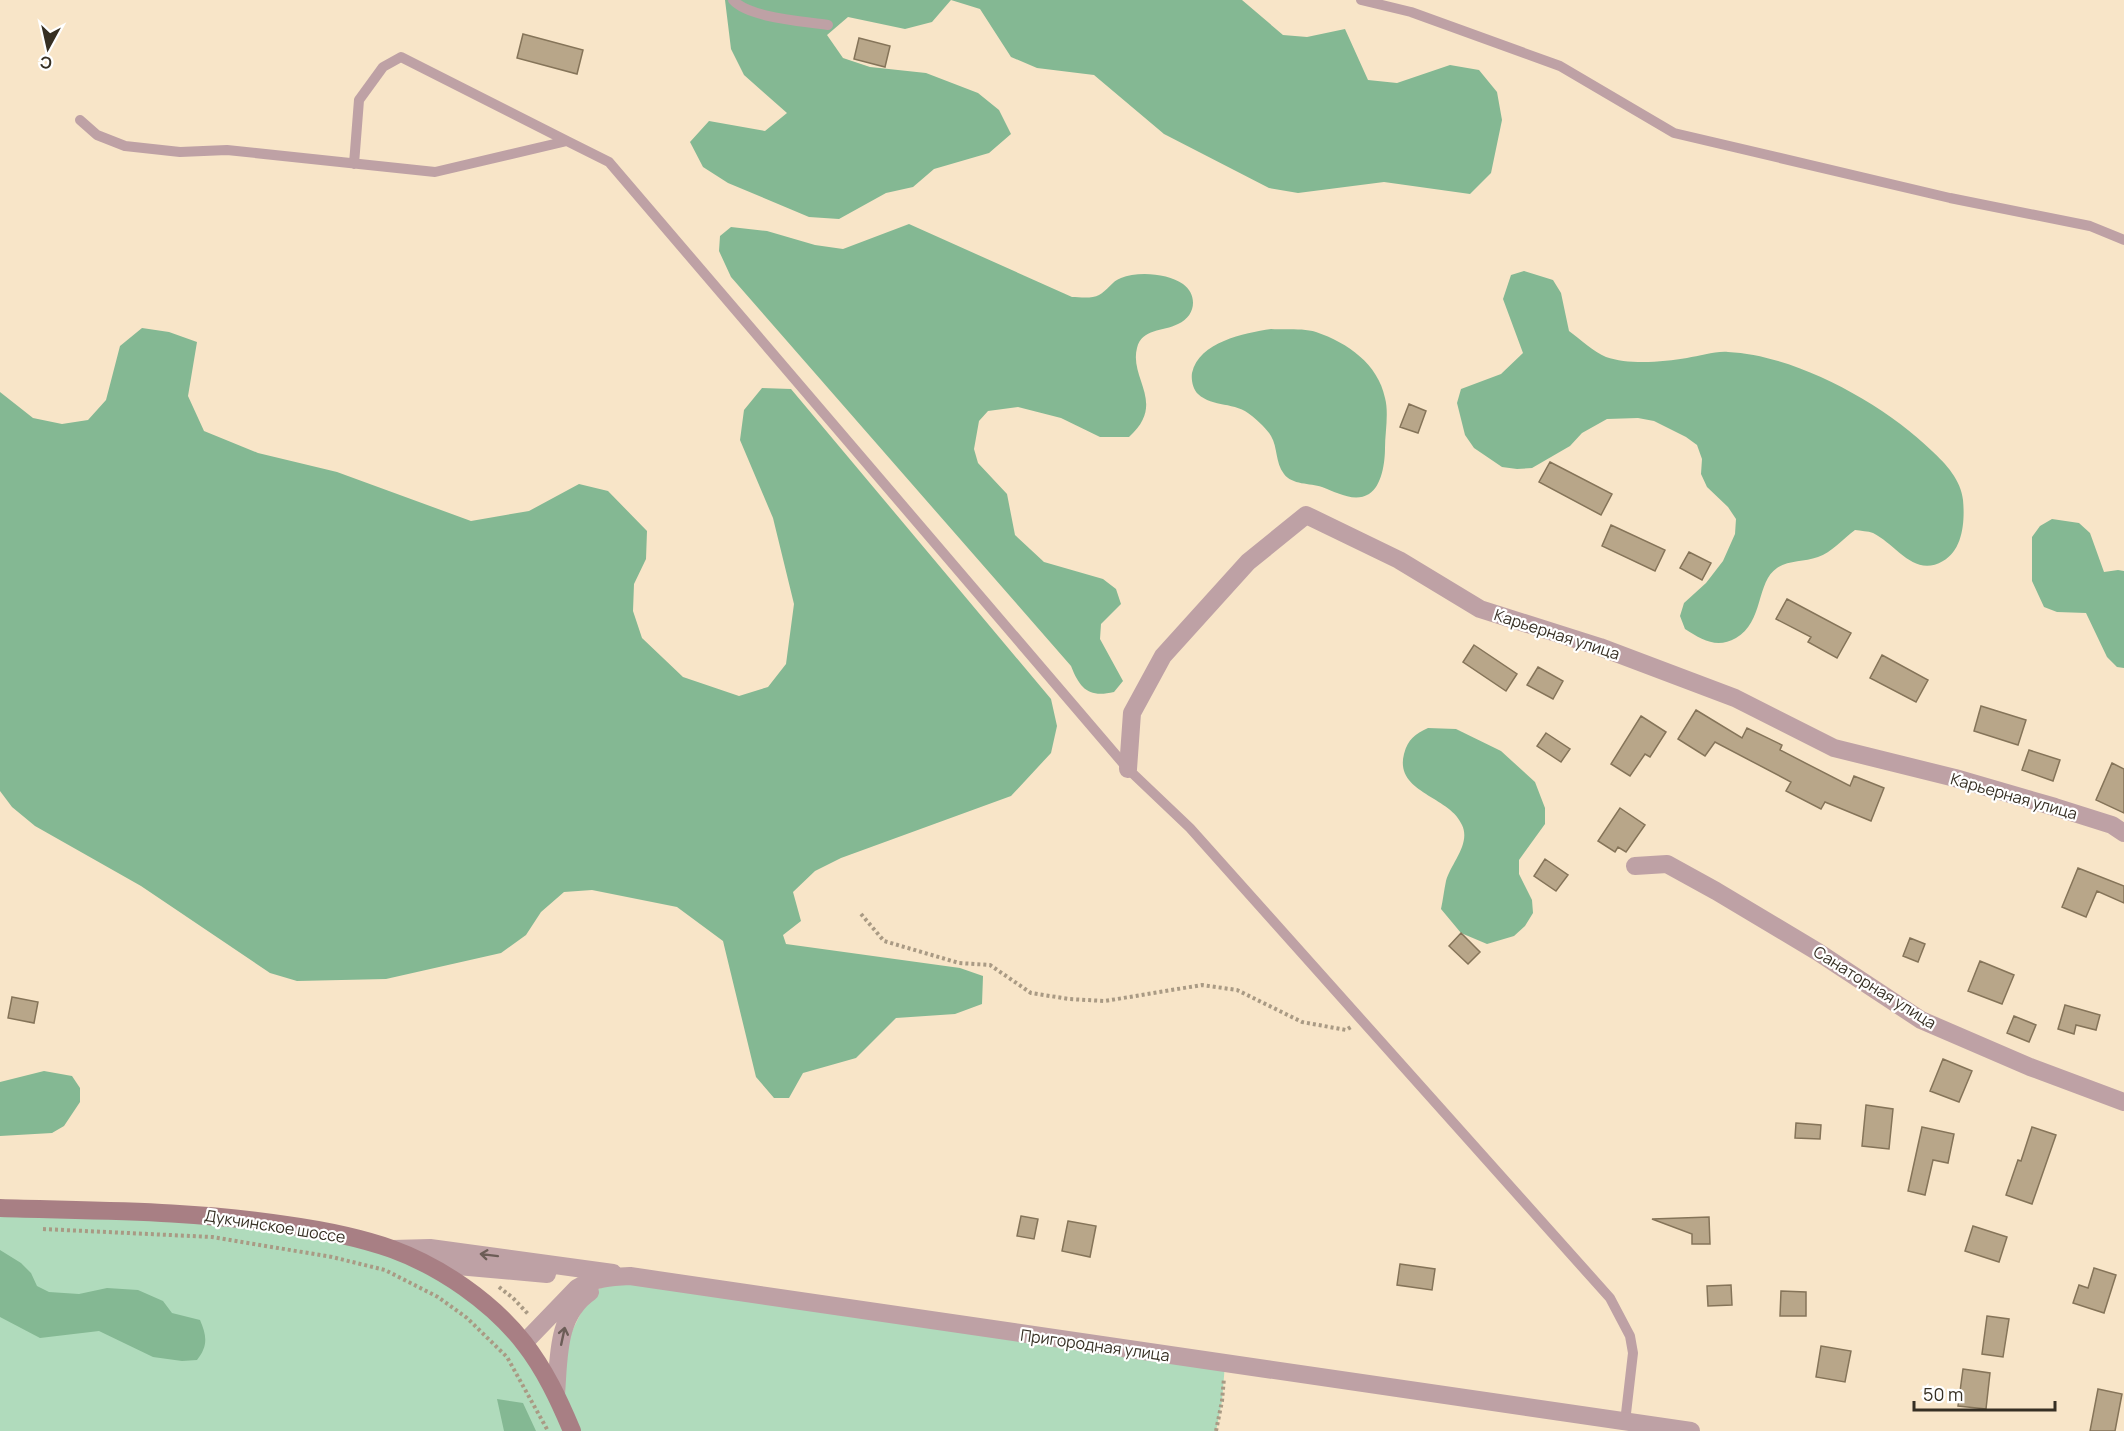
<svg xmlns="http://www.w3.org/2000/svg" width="2124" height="1431" font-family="Manrope,sans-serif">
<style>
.green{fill:#b0dbbc}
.forest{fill:#84b893}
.building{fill:#b8a689;stroke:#857459;stroke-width:1.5}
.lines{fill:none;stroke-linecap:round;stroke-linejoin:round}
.path{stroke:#a99a84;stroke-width:4;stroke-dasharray:3 3;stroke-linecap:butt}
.lane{stroke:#bea1a5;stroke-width:10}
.street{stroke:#bea1a5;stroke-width:18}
.secondary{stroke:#a87f84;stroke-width:18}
.oneway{stroke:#6c5d57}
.labels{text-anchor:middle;stroke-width:4.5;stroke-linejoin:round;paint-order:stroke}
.street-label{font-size:16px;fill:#362f23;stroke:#fff}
</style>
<rect width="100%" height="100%" fill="#f8e5c8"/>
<path class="green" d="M 0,1212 L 214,1216 L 392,1249 L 473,1295 L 543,1372 L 559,1358 L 591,1292 L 630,1276 L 1225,1364 L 1222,1401 L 1216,1431 L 0,1431 Z"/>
<path class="forest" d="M 725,0 L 1242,0 L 1283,35 L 1307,37 L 1345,29 L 1368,80 L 1397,83 L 1450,65 L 1479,70 L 1497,92 L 1502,120 L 1491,173 L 1470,194 L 1384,182 L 1298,193 L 1269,188 L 1164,134 L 1094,75 L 1037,68 L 1011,57 L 980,9 L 951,0 L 932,22 L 905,29 L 848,17 L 827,35 L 843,58 L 870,67 L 926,73 L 978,93 L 999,110 L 1011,134 L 989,153 L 934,169 L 913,187 L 886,193 L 839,219 L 809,217 L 728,183 L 703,167 L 690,142 L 709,121 L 765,131 L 787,113 L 744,75 L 731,49 Z
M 909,224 L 1072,297 C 1079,297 1092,299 1099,295 C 1107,291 1112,281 1121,278 C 1137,271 1168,273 1183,284 C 1198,295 1196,316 1178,324 C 1163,332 1142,328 1137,348 C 1129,379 1167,403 1129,437 L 1100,437 L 1061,418 L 1018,407 L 988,411 L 979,421 L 974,449 L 978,463 L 1007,494 L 1015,535 L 1044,562 L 1103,579 L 1116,589 L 1121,604 L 1101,624 L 1100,639 L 1123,681 L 1114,692 C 1089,698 1080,689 1071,666 L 731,277 L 719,251 L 720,236 L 731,227 L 767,231 L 815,245 L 843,249 Z
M 1524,271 L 1553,280 L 1561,293 L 1569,331 C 1580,339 1594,352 1606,357 C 1629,365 1663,362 1687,358 C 1700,356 1715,351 1728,352 C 1796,355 1884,404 1932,451 C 1946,464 1961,480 1963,500 C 1965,521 1963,550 1943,561 C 1914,578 1897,545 1873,533 C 1868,531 1861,531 1855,530 C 1844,538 1831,553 1818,557 C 1804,562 1789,560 1777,568 C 1756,582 1764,622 1736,638 C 1717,649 1702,640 1685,629 L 1680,616 L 1684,603 L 1706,583 L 1723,561 L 1735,534 L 1736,519 L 1728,507 L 1707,487 L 1701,474 L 1702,459 L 1697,445 L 1686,437 L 1654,421 L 1638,418 L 1607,419 L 1582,433 L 1570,446 L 1532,468 L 1517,469 L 1502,467 L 1474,448 L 1465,435 L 1457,403 L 1461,389 L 1501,374 L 1523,353 L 1503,299 L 1511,275 Z
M 142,328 L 169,332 L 197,342 L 188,396 L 204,431 L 258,453 L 337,472 L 471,521 L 529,511 L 579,484 L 608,491 L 647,531 L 646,559 L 634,584 L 633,611 L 642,638 L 683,677 L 739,696 L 768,687 L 786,664 L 794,604 L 773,518 L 740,440 L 744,410 L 762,388 L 791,389 L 1051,699 L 1057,726 L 1051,753 L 1011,796 L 841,858 L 815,871 L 793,892 L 801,921 L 783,935 L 786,944 L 960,968 L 983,976 L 982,1004 L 955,1014 L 896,1018 L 856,1058 L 803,1073 L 789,1098 L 774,1098 L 756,1077 L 723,941 L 677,907 L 592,890 L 564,892 L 541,912 L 526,935 L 501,953 L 386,979 L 297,981 L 270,973 L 141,886 L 35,826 L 12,807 L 0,791 L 0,392 L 33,418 L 62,424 L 88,420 L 106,400 L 120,346 Z
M 1271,329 C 1285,330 1303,328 1316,332 C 1348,343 1378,364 1385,398 C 1389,413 1385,433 1385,448 C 1385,462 1382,486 1369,494 C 1354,503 1336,492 1322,487 C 1310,483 1292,485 1284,474 C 1275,462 1278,448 1271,436 C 1267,429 1258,421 1252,416 C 1235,401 1213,408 1198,394 C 1193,389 1191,380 1192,373 C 1199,342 1244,333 1271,329 Z
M 2052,519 L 2079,523 L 2090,533 L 2104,572 L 2118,570 L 2124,571 L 2124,668 L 2117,667 L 2107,657 L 2086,613 L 2057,612 L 2044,607 L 2032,581 L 2032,537 L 2040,526 Z
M 1428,728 L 1456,729 L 1501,751 L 1535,782 L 1545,808 L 1545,824 L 1519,860 L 1519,874 L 1532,900 L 1533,913 L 1525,926 L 1514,936 L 1487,944 L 1461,933 L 1441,909 C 1443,900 1444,890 1446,881 C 1451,863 1471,844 1462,825 C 1450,796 1394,793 1404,754 C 1408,739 1415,734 1428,728 Z
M 44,1071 L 72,1076 L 80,1088 L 80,1102 L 64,1126 L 52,1133 L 0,1136 L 0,1082 Z
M 0,1250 L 21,1263 L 31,1273 L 37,1286 L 49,1292 L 79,1294 L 107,1288 L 138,1290 L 163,1301 L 172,1313 L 200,1320 C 207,1336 208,1346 197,1360 L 182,1361 L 153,1357 L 99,1331 L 40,1338 L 0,1317 Z
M 497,1399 L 523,1403 L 536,1431 L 504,1431 Z"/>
<path class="building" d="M 523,34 L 583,50 L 577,74 L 517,58 Z
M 859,38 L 890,46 L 885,67 L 854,59 Z
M 1409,404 L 1426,411 L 1418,433 L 1400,427 Z
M 1550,462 L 1612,494 L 1601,515 L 1539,482 Z
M 1611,525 L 1665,550 L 1655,571 L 1602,546 Z
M 1689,552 L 1711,563 L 1702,580 L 1680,568 Z
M 1787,599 L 1851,633 L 1837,658 L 1808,642 L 1811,637 L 1776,619 Z
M 1474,645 L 1517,674 L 1506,691 L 1463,662 Z
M 1882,655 L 1928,680 L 1916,702 L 1870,678 Z
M 1538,667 L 1563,681 L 1553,699 L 1527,685 Z
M 1981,706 L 2026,720 L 2018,745 L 1974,731 Z
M 1696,710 L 1742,738 L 1747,728 L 1782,745 L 1780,750 L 1850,786 L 1854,776 L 1884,788 L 1871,821 L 1825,802 L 1821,809 L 1786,791 L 1791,782 L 1715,742 L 1705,756 L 1678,739 Z
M 1641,716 L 1666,732 L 1650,757 L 1645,754 L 1630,776 L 1611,764 Z
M 1546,733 L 1570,749 L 1561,762 L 1537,746 Z
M 2029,750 L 2060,760 L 2053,781 L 2022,770 Z
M 2112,763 L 2124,769 L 2124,813 L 2096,800 Z
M 1620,808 L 1645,825 L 1626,852 L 1618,847 L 1615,852 L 1598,841 Z
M 1545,859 L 1568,875 L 1556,891 L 1534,876 Z
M 2078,868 L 2124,886 L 2124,903 L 2097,891 L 2086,917 L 2062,907 Z
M 1461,933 L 1480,952 L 1468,964 L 1449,946 Z
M 1910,938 L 1925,944 L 1918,962 L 1903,956 Z
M 1980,961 L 2014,975 L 2002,1004 L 1968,991 Z
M 12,997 L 38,1002 L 34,1023 L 8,1018 Z
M 2065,1005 L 2100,1015 L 2096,1030 L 2076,1025 L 2074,1034 L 2058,1029 Z
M 2014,1016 L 2036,1025 L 2029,1042 L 2007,1033 Z
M 1943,1059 L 1972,1071 L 1959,1102 L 1930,1091 Z
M 1866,1105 L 1893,1109 L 1889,1149 L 1862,1146 Z
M 1796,1123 L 1821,1125 L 1820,1139 L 1795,1138 Z
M 1922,1127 L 1954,1134 L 1948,1163 L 1933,1160 L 1925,1195 L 1908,1191 Z
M 2032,1127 L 2056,1135 L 2032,1204 L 2006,1195 L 2018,1160 L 2021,1161 Z
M 1021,1216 L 1038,1219 L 1034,1239 L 1017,1236 Z
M 1709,1217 L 1710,1244 L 1692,1244 L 1692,1234 L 1652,1219 Z
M 1068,1221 L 1096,1226 L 1090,1257 L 1062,1251 Z
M 1973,1226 L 2007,1237 L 1999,1262 L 1965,1251 Z
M 1400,1264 L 1435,1269 L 1432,1290 L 1397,1285 Z
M 2094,1268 L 2116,1275 L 2104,1313 L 2073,1303 L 2079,1285 L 2088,1288 Z
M 1731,1285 L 1732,1305 L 1708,1306 L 1707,1286 Z
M 1781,1291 L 1806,1292 L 1806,1316 L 1780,1316 Z
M 1987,1316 L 2009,1319 L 2003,1357 L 1982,1354 Z
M 1821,1346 L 1851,1351 L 1845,1382 L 1816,1377 Z
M 1963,1369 L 1990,1373 L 1986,1409 L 1958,1406 Z
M 2098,1389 L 2122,1394 L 2115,1431 L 2090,1431 Z"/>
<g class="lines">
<path class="path" d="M 861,914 L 884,941 L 959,963 L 990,965 L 1031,993 L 1069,999 L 1105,1001 L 1202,985 L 1237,990 L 1302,1022 L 1346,1030 L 1351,1027
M 43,1229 L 212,1237 L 332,1257 L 385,1270 L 438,1297 L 467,1318 L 507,1357 L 548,1431
M 499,1287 L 513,1298 L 529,1315
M 1216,1431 L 1222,1401 L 1224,1378"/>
<path class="lane" d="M 733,0 C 749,18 803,21 828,25
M 1361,0 L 1411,12 L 1560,66 L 1674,133 L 1950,198 L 2090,226 L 2124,240
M 80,120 L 97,135 L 125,146 L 180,152 L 227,150 L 435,172 L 567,141 L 609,162 L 1128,769 L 1190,828 L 1610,1298 L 1630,1336 L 1633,1353 L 1625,1422
M 354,164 L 359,100 L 383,67 L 401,57 L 567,141"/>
<path class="street" d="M 1128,769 L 1132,713 L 1163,656 L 1248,562 L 1306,515 L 1399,560 L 1480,609 L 1600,647 L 1735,698 L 1834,748 L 1955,778 L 2055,807 L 2112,825 L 2124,833
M 1635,866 L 1667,864 L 1716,891 L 1818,952 L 1921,1020 L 2030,1067 L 2124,1102
M 392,1249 L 430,1248 L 613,1273
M 424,1263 L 547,1274
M 524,1343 L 577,1288 C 594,1278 611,1277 630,1276 L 1691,1431
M 556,1394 C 559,1359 556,1315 590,1292"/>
<path class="secondary" d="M 0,1208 C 96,1211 191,1210 286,1225 C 322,1230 358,1237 392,1249 C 441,1267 492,1302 524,1343 C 545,1370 559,1400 572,1431"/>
</g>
<defs><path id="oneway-shaft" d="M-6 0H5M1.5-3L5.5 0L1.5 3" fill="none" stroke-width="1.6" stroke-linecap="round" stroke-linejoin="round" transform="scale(1.5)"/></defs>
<g class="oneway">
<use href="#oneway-shaft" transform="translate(489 1255) rotate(-173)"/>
<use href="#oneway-shaft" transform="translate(563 1336) rotate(-78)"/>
</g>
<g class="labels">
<g class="street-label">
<text transform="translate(1557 634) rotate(18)" y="6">Карьерная улица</text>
<text transform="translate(2014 796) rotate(16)" y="6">Карьерная улица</text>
<text transform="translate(1875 987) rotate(32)" y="6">Санаторная улица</text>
<text transform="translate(275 1226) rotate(9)" y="6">Дукчинское шоссе</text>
<text transform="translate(1095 1345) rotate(8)" y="6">Пригородная улица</text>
</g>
</g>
<g transform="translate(48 48) rotate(188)" stroke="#ffffff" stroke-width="4.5" paint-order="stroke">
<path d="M0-4.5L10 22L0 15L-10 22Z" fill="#362f23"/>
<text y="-9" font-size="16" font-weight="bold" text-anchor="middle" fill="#362f23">С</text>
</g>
<path d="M1914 1401v9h141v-9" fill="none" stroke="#362f23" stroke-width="3"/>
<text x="1923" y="1401" font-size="18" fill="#362f23" stroke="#ffffff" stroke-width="4.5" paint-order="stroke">50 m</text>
</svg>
